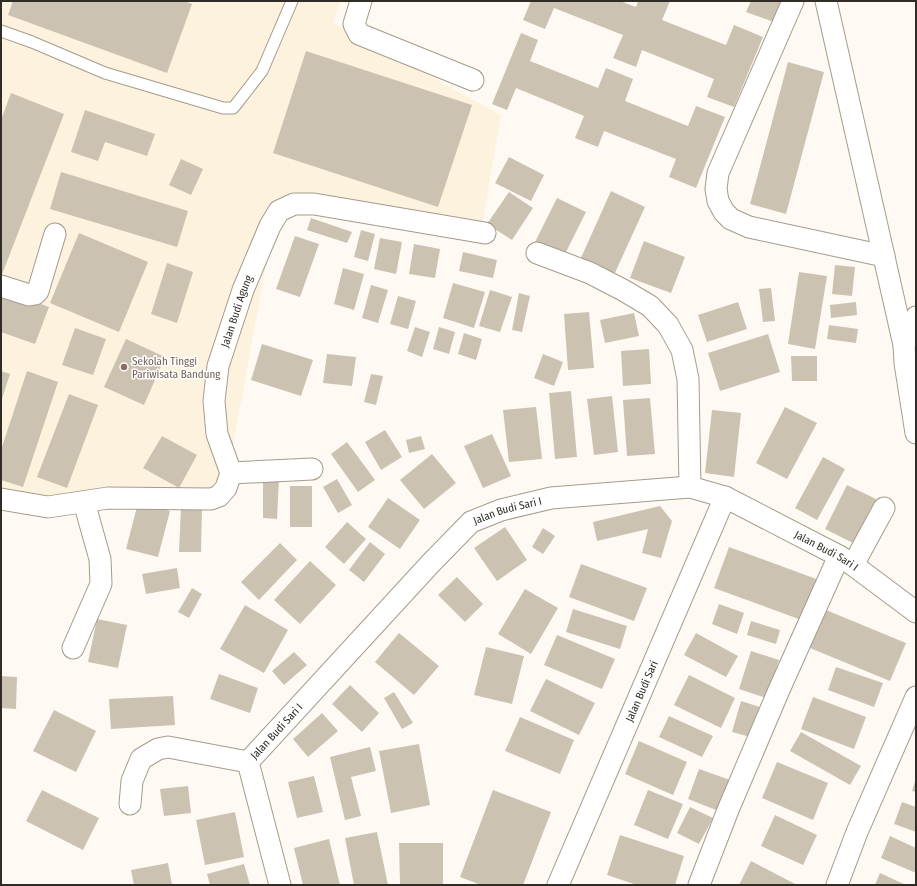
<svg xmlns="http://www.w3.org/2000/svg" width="917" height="886" font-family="'Fira Sans Condensed',sans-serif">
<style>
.built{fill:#fdf2de}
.building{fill:#ccc2b1}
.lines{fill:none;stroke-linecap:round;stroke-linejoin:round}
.lane-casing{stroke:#a49b8b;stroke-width:13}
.street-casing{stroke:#a49b8b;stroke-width:23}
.lane{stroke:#fff;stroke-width:11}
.street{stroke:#fff;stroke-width:21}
.education-dot{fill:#8d6e63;stroke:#fff;stroke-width:1.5}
.labels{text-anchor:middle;stroke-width:3;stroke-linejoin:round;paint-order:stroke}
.street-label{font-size:11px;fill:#302d26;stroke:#fff}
.education-label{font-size:11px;fill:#785e54;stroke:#fff;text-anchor:start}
</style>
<rect width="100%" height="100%" fill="#fefaf3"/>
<path class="built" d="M 1,1 L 341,1 L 333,23 L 501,115 L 479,244 L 277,205 L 225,490 L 1,497 Z"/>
<path class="building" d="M 13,1 L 184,1 L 192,4 L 167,73 L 8,15 Z
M 531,1 L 620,1 L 636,7 L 638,1 L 670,1 L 662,20 L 726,45 L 734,25 L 763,37 L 734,107 L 707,97 L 714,79 L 642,50 L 636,67 L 613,58 L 623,35 L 554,8 L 545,29 L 523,20 Z
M 751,1 L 783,1 L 774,22 L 746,12 Z
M 521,33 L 538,40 L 530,61 L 598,88 L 606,68 L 633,79 L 625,101 L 688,126 L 696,106 L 725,117 L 696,188 L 669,177 L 676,159 L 604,131 L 598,147 L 575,138 L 584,116 L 516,88 L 507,110 L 492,104 Z
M 306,51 L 472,105 L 438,207 L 273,153 Z
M 788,62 L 824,72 L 786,214 L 750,204 Z
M 11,93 L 64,114 L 1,277 L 1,120 Z
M 85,110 L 155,134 L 147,156 L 105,142 L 98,161 L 71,152 Z
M 509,157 L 544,175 L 531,201 L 495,183 Z
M 181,159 L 203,169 L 191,195 L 169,185 Z
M 61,172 L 188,211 L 177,247 L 50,209 Z
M 611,191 L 645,207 L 614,275 L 580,260 Z
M 509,192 L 533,208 L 512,240 L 487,224 Z
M 557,198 L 586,212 L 563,258 L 534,244 Z
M 311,218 L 352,232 L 347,243 L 307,230 Z
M 361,230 L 375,234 L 368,261 L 354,257 Z
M 79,233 L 148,262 L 119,332 L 50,303 Z
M 295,236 L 319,244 L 300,297 L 276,289 Z
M 380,238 L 402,242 L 396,274 L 374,269 Z
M 644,241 L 685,257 L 671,293 L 630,278 Z
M 414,244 L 440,249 L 435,278 L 409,274 Z
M 463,252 L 497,260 L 493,278 L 459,271 Z
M 167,263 L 193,272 L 177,323 L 151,314 Z
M 835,265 L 855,267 L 852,296 L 832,294 Z
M 343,268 L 364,274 L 354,310 L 334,304 Z
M 799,272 L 827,276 L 815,349 L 788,344 Z
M 453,283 L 485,292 L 474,328 L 443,318 Z
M 371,285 L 388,290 L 378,323 L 362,318 Z
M 771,288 L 775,321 L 763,322 L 759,289 Z
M 1,289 L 49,307 L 35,344 L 1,332 Z
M 490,290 L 512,297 L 500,332 L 479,326 Z
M 519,293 L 530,296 L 522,332 L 512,330 Z
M 398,296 L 416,301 L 408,329 L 390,324 Z
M 738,302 L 747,329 L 707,342 L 698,315 Z
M 856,302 L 857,315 L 831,318 L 830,305 Z
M 589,312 L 594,368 L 568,370 L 564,314 Z
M 634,313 L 639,336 L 605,343 L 600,320 Z
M 829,325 L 858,329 L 856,343 L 827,339 Z
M 415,327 L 430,332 L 422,357 L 407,351 Z
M 439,327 L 455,332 L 449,354 L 433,349 Z
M 75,328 L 106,339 L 93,375 L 62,365 Z
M 464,333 L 482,339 L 476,360 L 458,354 Z
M 768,334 L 780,372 L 720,391 L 708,353 Z
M 126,339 L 165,357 L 144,405 L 104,387 Z
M 262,344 L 313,360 L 301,396 L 251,380 Z
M 649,349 L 651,384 L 623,386 L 621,351 Z
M 327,354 L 356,357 L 352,386 L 323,383 Z
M 543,354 L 563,362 L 554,386 L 534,378 Z
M 791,356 L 817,356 L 817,381 L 792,381 Z
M 1,371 L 10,374 L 1,402 Z
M 27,371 L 58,382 L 23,487 L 1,480 L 1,450 Z
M 371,374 L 383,376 L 376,405 L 364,402 Z
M 571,391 L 577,457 L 555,459 L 549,393 Z
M 69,394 L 98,405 L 67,488 L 37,477 Z
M 612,396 L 618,452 L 594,455 L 587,399 Z
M 650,398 L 655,454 L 627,456 L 623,400 Z
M 536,407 L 542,459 L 509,462 L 503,410 Z
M 785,407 L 817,423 L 787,479 L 756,463 Z
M 712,410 L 741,413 L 734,477 L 705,473 Z
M 385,430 L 402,457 L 381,470 L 365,442 Z
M 492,434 L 511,476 L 483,488 L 464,446 Z
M 162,436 L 197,455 L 179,488 L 143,468 Z
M 421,436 L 425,449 L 409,453 L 406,440 Z
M 347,442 L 375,480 L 358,492 L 331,454 Z
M 432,454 L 456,483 L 424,509 L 400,480 Z
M 823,457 L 845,469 L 817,520 L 795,508 Z
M 263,478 L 279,478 L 277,519 L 263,518 Z
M 337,479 L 352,505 L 338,513 L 323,487 Z
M 847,485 L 876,499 L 853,543 L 825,529 Z
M 290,486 L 312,486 L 312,527 L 290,527 Z
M 388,498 L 420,520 L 400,549 L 368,527 Z
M 138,503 L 170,511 L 158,557 L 126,549 Z
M 660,506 L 672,521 L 661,558 L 642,553 L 648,529 L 597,541 L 593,522 Z
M 181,507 L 202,508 L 201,552 L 179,552 Z
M 347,522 L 366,539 L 344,564 L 325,547 Z
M 505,527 L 527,560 L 497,581 L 474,548 Z
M 543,528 L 555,536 L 543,554 L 532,547 Z
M 370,542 L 385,554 L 364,582 L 349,570 Z
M 280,543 L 297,560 L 259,600 L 241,582 Z
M 729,547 L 819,580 L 804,621 L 714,588 Z
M 310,561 L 336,585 L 300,624 L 274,600 Z
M 581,564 L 647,588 L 634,621 L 569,597 Z
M 177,568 L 180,588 L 146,594 L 142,574 Z
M 457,577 L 483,604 L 465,622 L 438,595 Z
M 192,588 L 202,594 L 189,618 L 178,612 Z
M 525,589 L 558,608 L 531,654 L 498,634 Z
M 719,604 L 744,613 L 737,634 L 712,624 Z
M 245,605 L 288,630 L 264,673 L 220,649 Z
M 573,609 L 627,626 L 620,649 L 566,632 Z
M 826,610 L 906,643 L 890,681 L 810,648 Z
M 97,619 L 127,625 L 118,668 L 88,662 Z
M 751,621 L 780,630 L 776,644 L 747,635 Z
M 399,633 L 439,666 L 414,695 L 375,662 Z
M 696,633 L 738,656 L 726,677 L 684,655 Z
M 557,635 L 615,659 L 602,689 L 544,665 Z
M 486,647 L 524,656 L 512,704 L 474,695 Z
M 751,651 L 779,660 L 766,698 L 739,689 Z
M 294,652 L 307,665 L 284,685 L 272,671 Z
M 836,667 L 883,683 L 874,707 L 828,690 Z
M 219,674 L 258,688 L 250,713 L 210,699 Z
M 689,675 L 735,698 L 721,728 L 674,705 Z
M 1,676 L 17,677 L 16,709 L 1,708 Z
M 546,679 L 595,703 L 579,735 L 530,711 Z
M 350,685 L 379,713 L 362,732 L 332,704 Z
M 394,692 L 413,723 L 402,729 L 384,698 Z
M 173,696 L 175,725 L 111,729 L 109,699 Z
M 813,697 L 866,717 L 854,749 L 801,729 Z
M 741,701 L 763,708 L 754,738 L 732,732 Z
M 54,710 L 96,731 L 76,772 L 33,751 Z
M 322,713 L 338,731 L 308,757 L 293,739 Z
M 669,716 L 713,736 L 702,757 L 659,737 Z
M 520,717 L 574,740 L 560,774 L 505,751 Z
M 801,732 L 861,766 L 850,785 L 790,751 Z
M 639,741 L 687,762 L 673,795 L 625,774 Z
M 419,744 L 430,805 L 391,813 L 379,751 Z
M 370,747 L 376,771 L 351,777 L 361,816 L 345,820 L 330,757 Z
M 777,762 L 828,783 L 813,820 L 762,798 Z
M 699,769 L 733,781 L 721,812 L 688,799 Z
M 314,776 L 323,812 L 297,818 L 288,782 Z
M 916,778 L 916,792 L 912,791 Z
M 188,786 L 191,813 L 164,816 L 160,789 Z
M 42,790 L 99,818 L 83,850 L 26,821 Z
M 493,790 L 551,812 L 523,885 L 481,885 L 460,877 Z
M 648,790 L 683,804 L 668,839 L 634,825 Z
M 902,802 L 916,807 L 916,832 L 894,824 Z
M 690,807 L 713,818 L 699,844 L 677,833 Z
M 235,812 L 244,857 L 205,865 L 196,820 Z
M 775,815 L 817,835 L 803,865 L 761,846 Z
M 377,832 L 388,885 L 354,885 L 345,838 Z
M 620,835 L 684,856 L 675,885 L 637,885 L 607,875 Z
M 890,836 L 916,848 L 916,873 L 881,858 Z
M 329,839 L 340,885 L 303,885 L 294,848 Z
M 399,843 L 443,843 L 443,885 L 400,885 Z
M 751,861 L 797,885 L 739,885 Z
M 168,863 L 172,885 L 134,885 L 131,870 Z
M 244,864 L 250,885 L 210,885 L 207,874 Z
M 880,873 L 906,885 L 875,885 Z"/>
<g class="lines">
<g class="lane-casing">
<path id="lane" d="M 1,31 L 32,42 L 105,73 L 223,108 L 233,108 L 238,102 L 262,71 L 292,1"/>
</g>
<g class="street-casing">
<g id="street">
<path d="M 361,1 L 354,24 L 359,34 L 473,80"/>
<path d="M 793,1 L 718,173 L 716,189 L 718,201 L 724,212 L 731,219 L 749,227 L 884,256"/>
<path d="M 826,1 L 904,345 L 905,363 L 916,433"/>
<path d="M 537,253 L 590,273 L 623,290 L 650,306 L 668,325 L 682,350 L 688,379 L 690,487"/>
<path d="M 1,286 L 29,295 L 35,294 L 38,291 L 55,234"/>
<path d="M 904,345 L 916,317"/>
<path d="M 231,473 L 312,469"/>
<path id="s1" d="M 1,499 L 48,507 L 108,498 L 211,499 L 219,496 L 226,488 L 231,473 L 217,434 L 214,401 L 218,366 L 243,290 L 270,226 L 279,211 L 294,204 L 314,204 L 485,233"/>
<path d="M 853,565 L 884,508"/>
<path d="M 73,648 L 101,584 L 100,559 L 84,502"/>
<path d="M 130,804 L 132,781 L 141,759 L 158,749 L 168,747 L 248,762"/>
<path id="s2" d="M 280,885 L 248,762 L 431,563 L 471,522 L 501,510 L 551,498 L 690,487 L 725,497 L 839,556 L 853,565 L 916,612"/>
<path id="s3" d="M 558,885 L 725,497"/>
<path d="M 699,885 L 728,810 L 779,690 L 839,556"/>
<path d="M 837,885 L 857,832 L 916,697"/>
</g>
</g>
<use href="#lane" class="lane"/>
<use href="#street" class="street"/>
</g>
<circle class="education-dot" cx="124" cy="367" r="4"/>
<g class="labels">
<g class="street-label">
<text dy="4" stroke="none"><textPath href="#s1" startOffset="414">Jalan Budi Agung</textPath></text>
<text dy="4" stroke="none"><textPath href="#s2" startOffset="493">Jalan Budi Sari I</textPath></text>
<text dy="4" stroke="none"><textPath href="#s2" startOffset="829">Jalan Budi Sari I</textPath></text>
<text dy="4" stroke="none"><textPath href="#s3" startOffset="211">Jalan Budi Sari</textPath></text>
<text dy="4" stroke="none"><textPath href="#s2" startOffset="169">Jalan Budi Sari I</textPath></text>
</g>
<g class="education-label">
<text x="132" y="365">Sekolah Tinggi<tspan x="132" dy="13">Pariwisata Bandung</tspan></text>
</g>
</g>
<rect width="917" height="886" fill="none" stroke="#302d26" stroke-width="4"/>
</svg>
